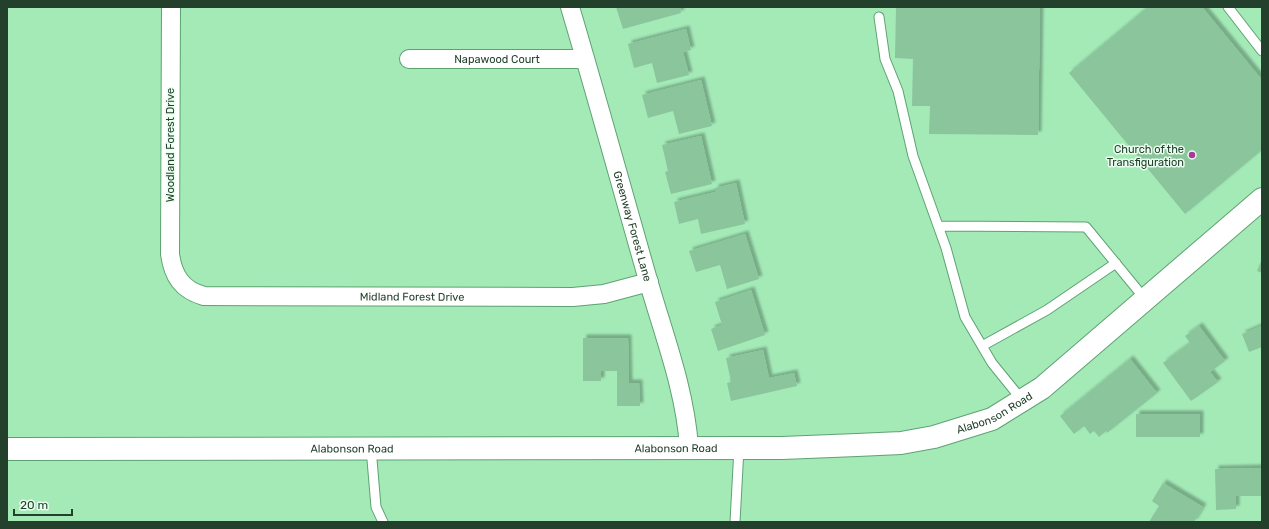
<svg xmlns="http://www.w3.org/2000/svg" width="1269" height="529" font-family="Rubik,sans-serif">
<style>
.building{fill:#8bc59b;filter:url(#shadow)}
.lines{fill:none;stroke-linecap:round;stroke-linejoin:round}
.lane-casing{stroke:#5ea273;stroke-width:11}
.street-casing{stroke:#5ea273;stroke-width:20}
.secondary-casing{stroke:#5ea273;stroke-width:24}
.lane{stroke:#fff;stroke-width:9}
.street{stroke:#fff;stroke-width:18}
.secondary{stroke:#fff;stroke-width:22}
.poi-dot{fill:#a63999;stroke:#e9feee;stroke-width:1.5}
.labels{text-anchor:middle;stroke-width:3;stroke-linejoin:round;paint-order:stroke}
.street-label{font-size:11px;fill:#23402c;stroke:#e9feee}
.poi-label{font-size:11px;fill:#23402c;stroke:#e9feee;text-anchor:end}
</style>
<defs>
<filter id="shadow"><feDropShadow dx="3.5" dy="-3.5" stdDeviation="1" flood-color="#0004"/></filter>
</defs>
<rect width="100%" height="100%" fill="#a3eab7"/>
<path class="building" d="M 616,7 L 680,7 L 681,13 L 623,29 Z
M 896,7 L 1040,7 L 1038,135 L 929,134 L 930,106 L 912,106 L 913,59 L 895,58 Z
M 1148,7 L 1202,7 L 1262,80 L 1262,150 L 1185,214 L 1069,73 Z
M 686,29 L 691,50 L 683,52 L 689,75 L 657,83 L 652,63 L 634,68 L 628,44 Z
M 701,80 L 712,126 L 679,134 L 673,111 L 648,118 L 642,95 Z
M 701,136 L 712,184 L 671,194 L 665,172 L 668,171 L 662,145 Z
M 736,183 L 745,224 L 701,234 L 698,219 L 679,224 L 674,202 L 715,192 L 715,188 Z
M 745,234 L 759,279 L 727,289 L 720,265 L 696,272 L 689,251 Z
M 1262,259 L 1262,273 L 1257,271 Z
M 751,290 L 765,335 L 718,351 L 711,329 L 722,325 L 715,302 Z
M 1199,326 L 1225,361 L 1210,372 L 1218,382 L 1191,401 L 1163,363 L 1190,343 L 1185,336 Z
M 1261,326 L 1262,347 L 1249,352 L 1242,334 Z
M 583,338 L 628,338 L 629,383 L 639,383 L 640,406 L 617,406 L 617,371 L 601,371 L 601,381 L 583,381 Z
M 763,350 L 769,378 L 794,373 L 797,386 L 731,401 L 727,383 L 731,382 L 726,358 Z
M 1130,359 L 1157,393 L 1107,433 L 1106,431 L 1099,437 L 1094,431 L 1090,434 L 1084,426 L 1074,434 L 1060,416 Z
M 1136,414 L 1200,414 L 1200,437 L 1136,437 Z
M 1262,468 L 1262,496 L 1236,496 L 1236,509 L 1216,510 L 1215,469 Z
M 1163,483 L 1203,507 L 1194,522 L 1149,522 L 1159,506 L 1152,501 Z"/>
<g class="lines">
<g class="lane-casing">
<path id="lane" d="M 1228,7 L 1262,51
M 879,17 L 885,59 L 898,91 L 913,156 L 946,248 L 965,317 L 992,363 L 1022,400
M 938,226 L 1086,227 L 1145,299
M 982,346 L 1047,310 L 1116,263
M 371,448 L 376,507 L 383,522
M 735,522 L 739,448"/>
</g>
<g class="street-casing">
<g id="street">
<path id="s1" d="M 171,7 L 170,254 C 173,276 182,290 204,296 L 573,297 L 604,294 L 649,282"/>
<path id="s2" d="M 570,7 C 597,98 622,189 648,280 C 664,336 685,389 689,447"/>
<path id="s3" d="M 409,59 L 585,59"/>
</g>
</g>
<g class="secondary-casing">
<g id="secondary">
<path id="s4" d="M 7,449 L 782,448 L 857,445 L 901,443 L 934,437 L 992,419 L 1042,388 L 1262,199"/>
</g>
</g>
<use href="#lane" class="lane"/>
<use href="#street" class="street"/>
<use href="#secondary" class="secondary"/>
</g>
<circle class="poi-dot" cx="1192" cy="155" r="4"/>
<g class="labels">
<g class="street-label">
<text dy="4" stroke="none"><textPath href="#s3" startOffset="88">Napawood Court</textPath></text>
<text transform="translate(170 145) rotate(-90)" y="4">Woodland Forest Drive</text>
<text dy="4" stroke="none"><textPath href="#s2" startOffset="228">Greenway Forest Lane</textPath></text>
<text dy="4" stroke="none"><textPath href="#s1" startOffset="513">Midland Forest Drive</textPath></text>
<text dy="4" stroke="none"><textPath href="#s4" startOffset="993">Alabonson Road</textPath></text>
<text dy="4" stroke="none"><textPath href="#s4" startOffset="669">Alabonson Road</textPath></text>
<text dy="4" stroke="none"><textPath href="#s4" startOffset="345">Alabonson Road</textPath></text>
</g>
<g class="poi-label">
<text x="1184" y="153">Church of the<tspan x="1184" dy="13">Transfiguration</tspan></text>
</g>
</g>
<rect width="1269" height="529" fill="none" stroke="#23402c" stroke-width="16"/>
<path d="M14 509v6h58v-6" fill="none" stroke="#23402c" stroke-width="2"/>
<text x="20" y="509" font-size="12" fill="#23402c" stroke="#e9feee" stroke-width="3" paint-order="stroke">20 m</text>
</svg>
